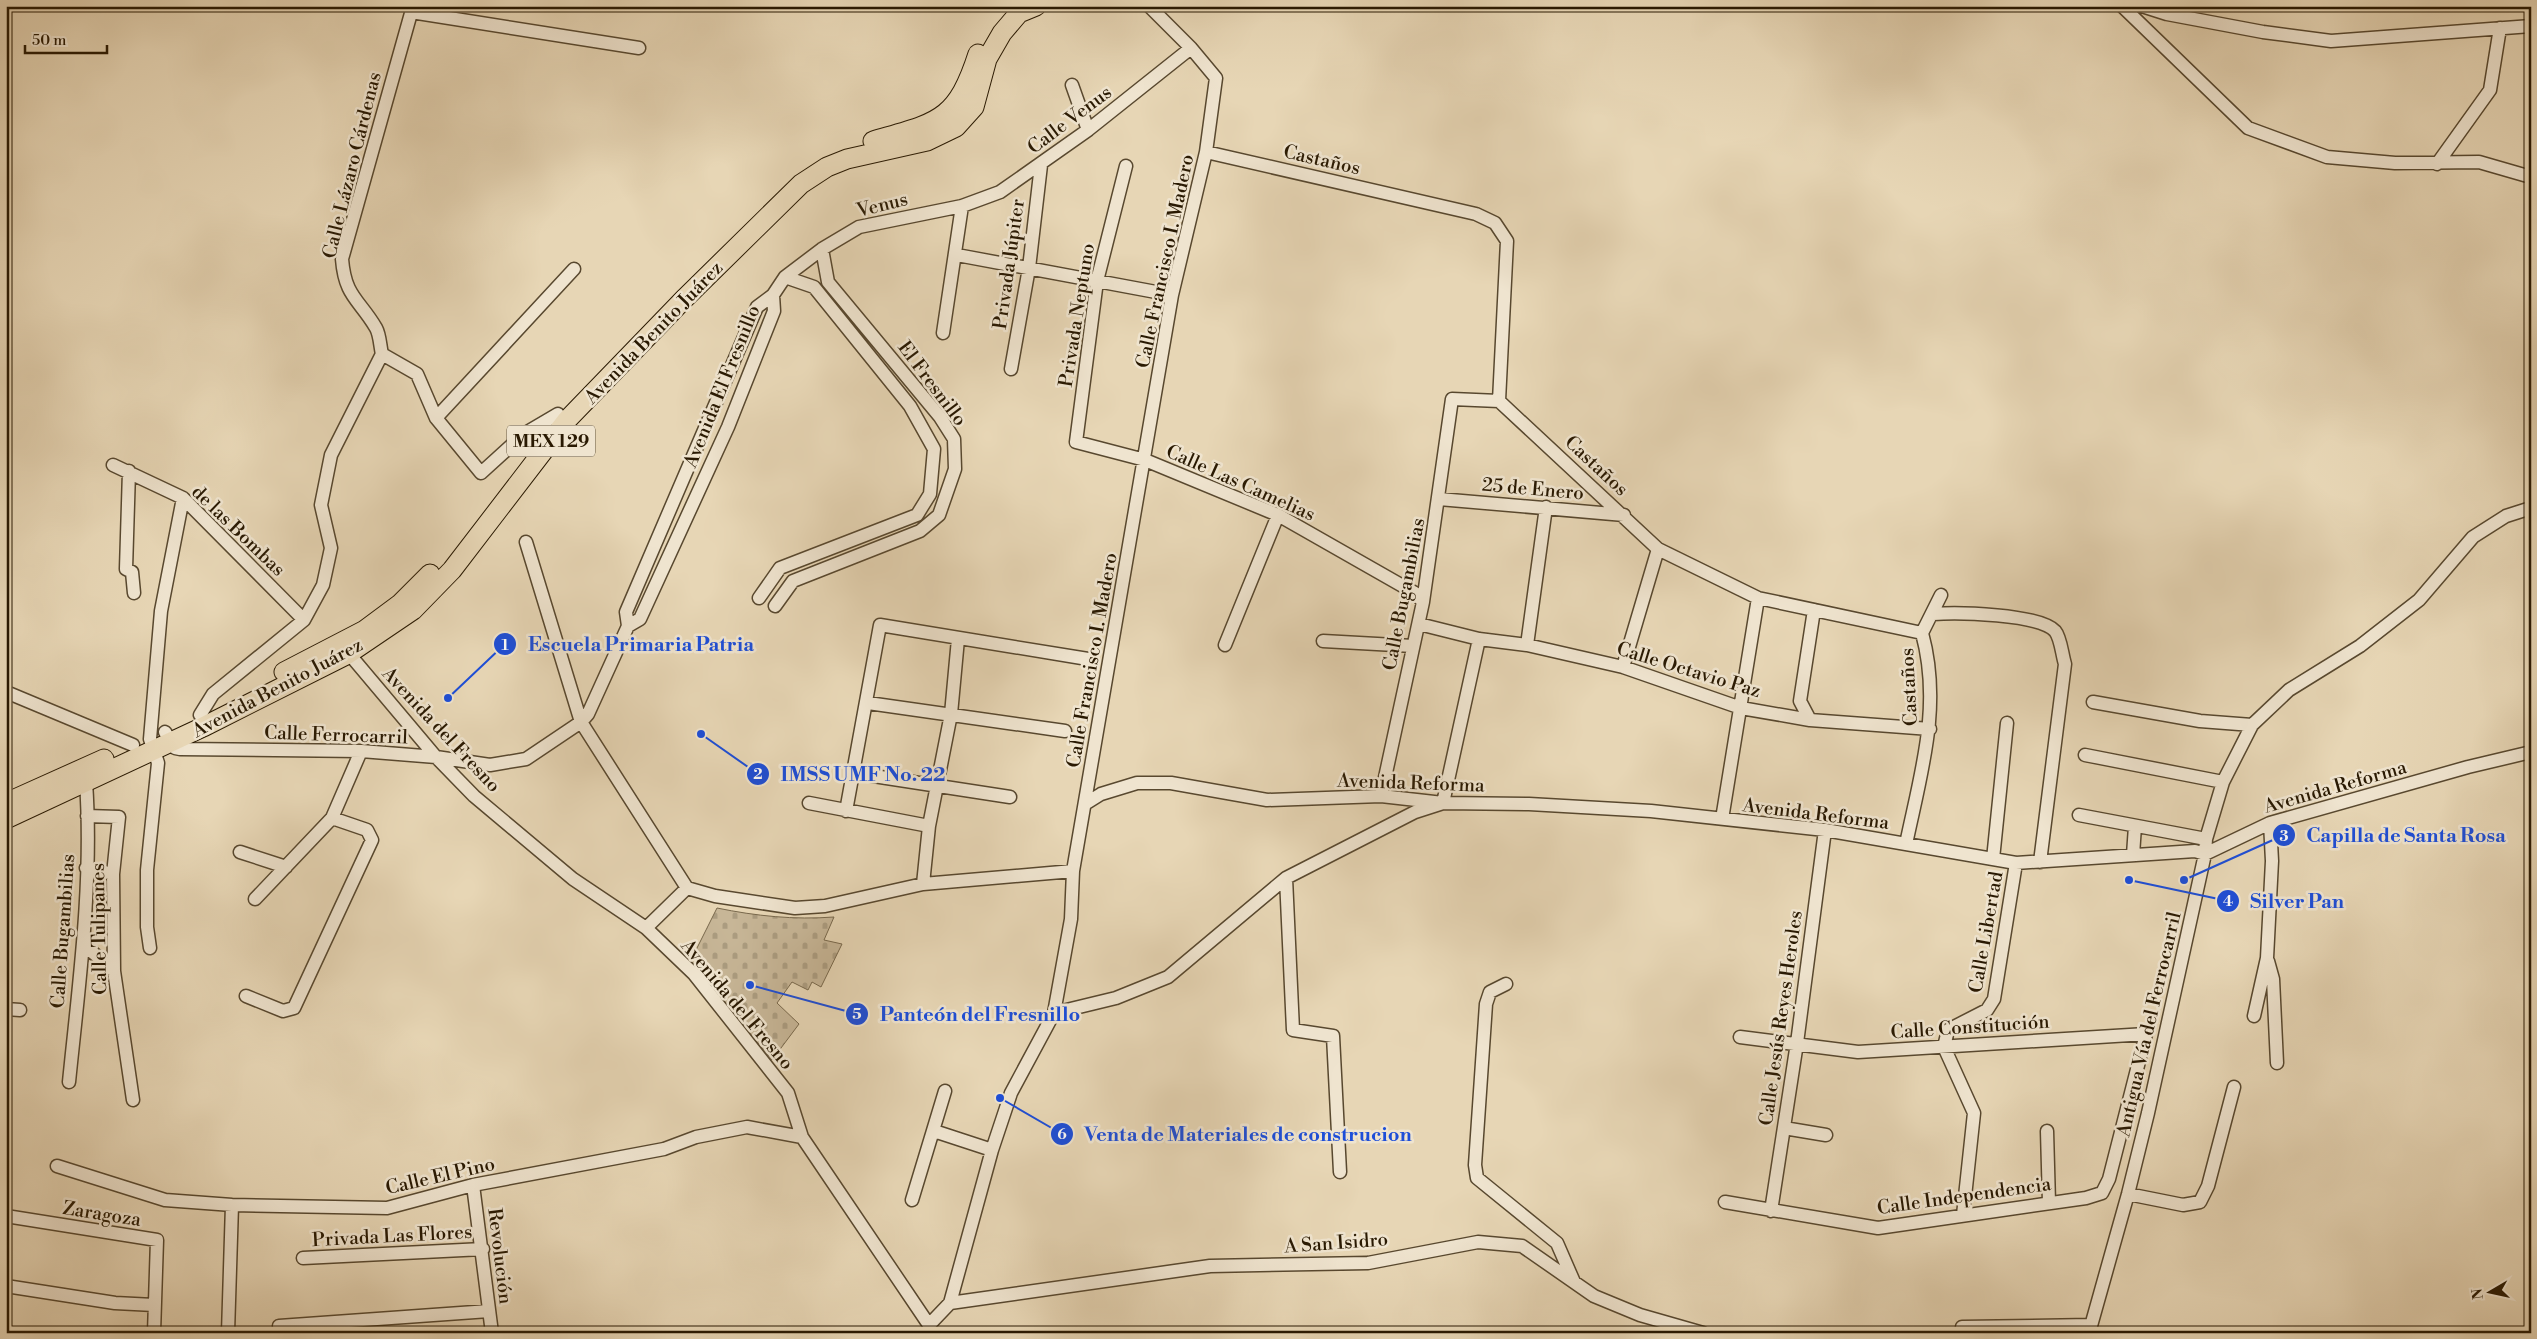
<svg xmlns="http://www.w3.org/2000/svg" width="2537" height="1339" font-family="'Libre Bodoni',serif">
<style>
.cemetery{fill:url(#cemetery-stones);stroke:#78684c}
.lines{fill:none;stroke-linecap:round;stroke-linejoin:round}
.minor-casing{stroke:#58482f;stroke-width:15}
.primary-casing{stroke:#291902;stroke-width:21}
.minor{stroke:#efe4cf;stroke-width:12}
.primary{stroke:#e7d6b5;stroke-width:19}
.labels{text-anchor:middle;stroke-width:5;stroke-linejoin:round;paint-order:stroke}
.shield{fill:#efe4cf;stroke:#645640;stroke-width:1}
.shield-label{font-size:18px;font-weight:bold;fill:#291902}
.street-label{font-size:19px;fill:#291902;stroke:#efe4cf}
.leader{fill:none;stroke:#1d4ed8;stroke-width:2}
.callout-dot{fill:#1d4ed8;stroke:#efe4cf;stroke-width:2}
.mark-label{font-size:15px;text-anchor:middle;font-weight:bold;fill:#fff}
.callout-label{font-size:20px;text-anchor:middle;font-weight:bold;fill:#1d4ed8;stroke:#efe4cf;stroke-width:5;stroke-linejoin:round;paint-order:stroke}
</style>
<defs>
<pattern id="cemetery-stones" width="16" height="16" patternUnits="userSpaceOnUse" patternTransform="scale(1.25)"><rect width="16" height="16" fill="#c7b697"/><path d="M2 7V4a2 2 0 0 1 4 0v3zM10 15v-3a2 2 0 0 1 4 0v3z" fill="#ab9c80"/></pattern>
</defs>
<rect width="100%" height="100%" fill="#e7d6b5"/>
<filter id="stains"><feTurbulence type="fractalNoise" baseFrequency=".004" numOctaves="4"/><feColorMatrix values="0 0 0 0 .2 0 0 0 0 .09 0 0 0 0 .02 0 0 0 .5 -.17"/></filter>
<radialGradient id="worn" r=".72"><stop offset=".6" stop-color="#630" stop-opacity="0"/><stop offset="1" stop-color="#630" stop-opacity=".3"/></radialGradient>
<path class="cemetery" d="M 717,908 C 756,916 794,920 834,917 L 824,940 L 842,944 L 821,987 L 812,982 L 808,990 L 792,982 L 777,1003 L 799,1024 L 772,1060 L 690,962 Z"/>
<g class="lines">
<g class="minor-casing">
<path id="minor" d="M 2122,6 L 2248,128 L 2327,157 L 2395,163 L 2479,162 L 2531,177
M 2142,6 L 2167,14 L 2263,32 L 2331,41 L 2531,26
M 411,12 L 639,48
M 1072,85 L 1088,130
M 1206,152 L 1476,214 L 1495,223 L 1507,241 L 1499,401
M 2437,164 L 2490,90 L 2500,28
M 1126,166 L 1097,281 L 1076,442 L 1145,460 L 1278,515 L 1415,593 L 1423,602
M 957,255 L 1172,295
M 943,333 L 962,206
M 382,354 C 380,346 380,335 376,328 C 359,299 345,297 342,259 L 413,6
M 382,354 L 417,374 L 436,418 L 481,473 L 524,434 L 558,414
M 1011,369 L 1029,268 L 1041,165
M 1499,401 L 1658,549 L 1758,598 L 1922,633
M 436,418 L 574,269
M 113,465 L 183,498 L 304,620
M 129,471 L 126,569 L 132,572 L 134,593
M 1439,499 L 1624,515
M 526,542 L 581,722 L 687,888 L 715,896 L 795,908 L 825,906 L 923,884 L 1073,871
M 759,598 L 780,568 L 917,515 L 930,494 L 934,449 L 910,406 L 814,287 L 785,277
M 775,606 L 793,581 L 920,531 L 939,515 L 955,469 L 954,439 L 940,417 L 828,282 L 822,249
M 1933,614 C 1957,612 2039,614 2055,631 C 2061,638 2062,655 2065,664 L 2040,862
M 1419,624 L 1479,639 L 1527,645 L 1623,667 L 1741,708 L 1810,720 L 1930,729
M 628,626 L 640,619 L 728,427 L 774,311 L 773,295
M 1922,633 L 1941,595
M 1323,641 L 1413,646
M 1225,645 L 1278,515
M 1527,645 L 1546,507
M 345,649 L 436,757 L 474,796 L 573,879 L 646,928 L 694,974 L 788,1093 L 802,1137 L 929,1325 L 931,1333
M 1623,667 L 1658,549
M 6,692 L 133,745
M 2093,702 L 2200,721 L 2252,725
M 868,703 L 1065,731
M 200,715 L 213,694 L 304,620 L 323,585 L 331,548 L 321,505 L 331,455 L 382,354
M 1810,720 L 1800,701 L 1814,610
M 165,732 L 175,748 L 180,749 L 361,751 L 436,757 L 490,765 L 526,759 L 581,722 L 588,714 L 628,626 L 626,612 L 757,307 L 773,295 L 785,277 L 822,249 L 859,227 L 962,206 L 1000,192 L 1088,130 L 1191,48
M 2085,755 L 2223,782
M 854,773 L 1010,797
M 1381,796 L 1423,602 L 1452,399 L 1499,401
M 809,803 L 929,826
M 1085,804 L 1101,794 L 1137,783 L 1171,783 L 1267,800 L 1381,796 L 1443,803 L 1529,804 L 1651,811 L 1825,830 L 2016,863 L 2195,851 L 2205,854 L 2270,823 L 2468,767 L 2531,752
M 846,811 L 880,625 L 1088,659
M 2079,815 L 2206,839
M 87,816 L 119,817 L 113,874 L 114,971 L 133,1100
M 1722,819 L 1758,598
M 1906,844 C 1921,772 1942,706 1922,633
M 240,852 L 286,867
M 2133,855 L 2135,826
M 1993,859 L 2007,723
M 86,868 L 113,874
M 1286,878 L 1293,1030 L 1333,1036 L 1340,1172
M 923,884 L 929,826 L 951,714 L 958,639
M 255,899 L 332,818 L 361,751
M 646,928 L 687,888
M 83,944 L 114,971
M 150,948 L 147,927 L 147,870 L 158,763 L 150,739 L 161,611 L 183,498
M 2268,961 L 2273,979 L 2277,1063
M 1506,984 L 1490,992 L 1486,1004 L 1475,1165 L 1477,1178 L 1557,1243 L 1574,1282
M 246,996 L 283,1011 L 294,1008 L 372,840 L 367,830 L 332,818
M 6,1009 L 20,1010
M 1054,1013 L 1116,998 L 1168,977 L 1286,878 L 1415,812 L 1443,803 L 1479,639
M 2254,1016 L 2267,958 L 2272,861 L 2270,823
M 69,1082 C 79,983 93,882 86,782
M 1784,1128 L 1826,1135
M 934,1131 L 992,1150
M 2047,1131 L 2049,1203
M 57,1166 L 165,1200 L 232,1205 L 387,1208 L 473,1185 L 664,1149 L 696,1137 L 747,1127 L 802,1137
M 473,1185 L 492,1333
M 2128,1194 L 2183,1205 L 2200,1202 L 2208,1186 L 2234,1087
M 912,1200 L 945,1091
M 1725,1202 L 1878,1228 L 2086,1198 L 2102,1193 L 2109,1179 L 2146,1034 L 1858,1052 L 1740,1037
M 1771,1211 L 1797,1043 L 1825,830
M 1963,1215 L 1974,1113 L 1944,1047 L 1948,1030 L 1987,1010 L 1994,999 L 2016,863
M 6,1216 L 157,1240 L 154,1333
M 303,1258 L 483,1249
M 6,1286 L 115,1303 L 154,1305
M 950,1303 L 1210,1266 L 1368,1263 L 1478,1242 L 1522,1246 L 1594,1296 L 1640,1315 L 1703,1333
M 929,1325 L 950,1303 L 992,1150 L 1011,1093 L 1054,1013 L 1071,919 L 1073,871 L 1172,295 L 1206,152 L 1216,78 L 1191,48 L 1149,6
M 279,1326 L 489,1311
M 1962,1327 L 2091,1325
M 228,1333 L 232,1205
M 2089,1333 L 2128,1194 L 2148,1113 L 2205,854 L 2206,839 L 2223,782 L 2252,725 L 2289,690 L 2360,646 L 2419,600 L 2473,537 L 2506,516 L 2531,508"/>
</g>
<g class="primary-casing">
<path id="primary" d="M 873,141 C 938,122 956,122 978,54
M 284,672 L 365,630 L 400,604 L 430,574
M 6,803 L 104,759
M 6,819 L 203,727 L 348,654 L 413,610 L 452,570 L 567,420 L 683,300 L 801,184 L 827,167 L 847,159 L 927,141 L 956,127 L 974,107 L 987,59 L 1002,33 L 1019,13 L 1036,6"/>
</g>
<use href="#minor" class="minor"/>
<use href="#primary" class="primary"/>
</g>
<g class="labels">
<rect class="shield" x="507" y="425.5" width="88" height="31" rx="4"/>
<g class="shield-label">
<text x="551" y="447">MEX 129</text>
</g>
<g class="street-label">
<text transform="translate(1069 119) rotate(-37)" y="7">Calle Venus</text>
<text transform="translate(1322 159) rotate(13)" y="7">Castaños</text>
<text transform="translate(351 165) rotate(-76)" y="7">Calle Lázaro Cárdenas</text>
<text transform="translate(882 204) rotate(-14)" y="7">Venus</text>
<text transform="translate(1164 261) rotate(-78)" y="7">Calle Francisco I. Madero</text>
<text transform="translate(1008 264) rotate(-82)" y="7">Privada Júpiter</text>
<text transform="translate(1076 315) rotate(-81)" y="7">Privada Neptuno</text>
<text transform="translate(653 332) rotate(-46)" y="7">Avenida Benito Juárez</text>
<text transform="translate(933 383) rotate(53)" y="7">El Fresnillo</text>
<text transform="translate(721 386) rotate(-68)" y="7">Avenida El Fresnillo</text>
<text transform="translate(1597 465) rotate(43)" y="7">Castaños</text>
<text transform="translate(1241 482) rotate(24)" y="7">Calle Las Camelias</text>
<text transform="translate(1533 488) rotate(5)" y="7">25 de Enero</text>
<text transform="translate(239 530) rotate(44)" y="7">de las Bombas</text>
<text transform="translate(1403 594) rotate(-79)" y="7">Calle Bugambilias</text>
<text transform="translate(1091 660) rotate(-80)" y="7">Calle Francisco I. Madero</text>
<text transform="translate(1689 669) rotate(17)" y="7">Calle Octavio Paz</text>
<text transform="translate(277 687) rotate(-28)" y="7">Avenida Benito Juárez</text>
<text transform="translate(1908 687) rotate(-93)" y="7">Castaños</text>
<text transform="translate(442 729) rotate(47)" y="7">Avenida del Fresno</text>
<text transform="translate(336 734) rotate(2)" y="7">Calle Ferrocarril</text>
<text transform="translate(1411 782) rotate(2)" y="7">Avenida Reforma</text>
<text transform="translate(2335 786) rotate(-16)" y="7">Avenida Reforma</text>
<text transform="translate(1816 813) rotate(7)" y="7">Avenida Reforma</text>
<text transform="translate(98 929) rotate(-91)" y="7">Calle Tulipanes</text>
<text transform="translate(62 931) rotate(-86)" y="7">Calle Bugambilias</text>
<text transform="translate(1985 932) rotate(-80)" y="7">Calle Libertad</text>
<text transform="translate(738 1004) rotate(50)" y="7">Avenida del Fresno</text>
<text transform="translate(1780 1018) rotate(-82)" y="7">Calle Jesús Reyes Heroles</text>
<text transform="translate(2148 1024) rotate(-77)" y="7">Antigua Vía del Ferrocarril</text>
<text transform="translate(1970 1026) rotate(-4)" y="7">Calle Constitución</text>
<text transform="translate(440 1175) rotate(-13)" y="7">Calle El Pino</text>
<text transform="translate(1964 1195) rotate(-8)" y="7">Calle Independencia</text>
<text transform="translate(102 1213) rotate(9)" y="7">Zaragoza</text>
<text transform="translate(392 1235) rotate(-3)" y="7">Privada Las Flores</text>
<text transform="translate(1336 1242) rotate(-4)" y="7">A San Isidro</text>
<text transform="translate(501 1256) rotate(83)" y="7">Revolución</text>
</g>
</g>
<path class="leader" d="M448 698L505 644M701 734L758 774M2184 880L2284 835M2129 880L2228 901M750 985L857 1014M1000 1098L1062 1134"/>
<g class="callout-dot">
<circle cx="448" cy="698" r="5"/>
<circle cx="701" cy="734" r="5"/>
<circle cx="2184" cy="880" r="5"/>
<circle cx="2129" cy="880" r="5"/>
<circle cx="750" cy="985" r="5"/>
<circle cx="1000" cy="1098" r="5"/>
<circle cx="505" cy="644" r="12"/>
<circle cx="758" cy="774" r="12"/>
<circle cx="2284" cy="835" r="12"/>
<circle cx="2228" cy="901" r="12"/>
<circle cx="857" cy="1014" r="12"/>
<circle cx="1062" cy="1134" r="12"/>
</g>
<g class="mark-label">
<text x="505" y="650">1</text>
<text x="758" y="779">2</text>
<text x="2284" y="841">3</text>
<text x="2228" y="906">4</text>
<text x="857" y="1019">5</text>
<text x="1062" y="1139">6</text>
</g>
<g class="callout-label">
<text x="641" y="651">Escuela Primaria Patria</text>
<text x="863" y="781">IMSS UMF No. 22</text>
<text x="2406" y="842">Capilla de Santa Rosa</text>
<text x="2297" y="908">Silver Pan</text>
<text x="980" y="1021">Panteón del Fresnillo</text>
<text x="1248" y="1141">Venta de Materiales de construcion</text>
</g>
<rect width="2537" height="1339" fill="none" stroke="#e7d6b5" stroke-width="25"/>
<rect x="8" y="8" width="2522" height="1324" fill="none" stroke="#291902" stroke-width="2.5"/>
<rect x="12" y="12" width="2512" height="1314" fill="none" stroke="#291902"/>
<g transform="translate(2490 1292) rotate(261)" stroke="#efe4cf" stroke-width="4" paint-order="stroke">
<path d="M0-4L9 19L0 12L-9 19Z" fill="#291902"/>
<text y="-8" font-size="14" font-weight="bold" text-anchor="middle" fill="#291902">N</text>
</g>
<path d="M25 45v8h82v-8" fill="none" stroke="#291902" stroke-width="2.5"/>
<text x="32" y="45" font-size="15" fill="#291902" stroke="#efe4cf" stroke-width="4" paint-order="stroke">50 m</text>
<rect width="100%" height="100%" filter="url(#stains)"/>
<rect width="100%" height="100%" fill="url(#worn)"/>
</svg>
